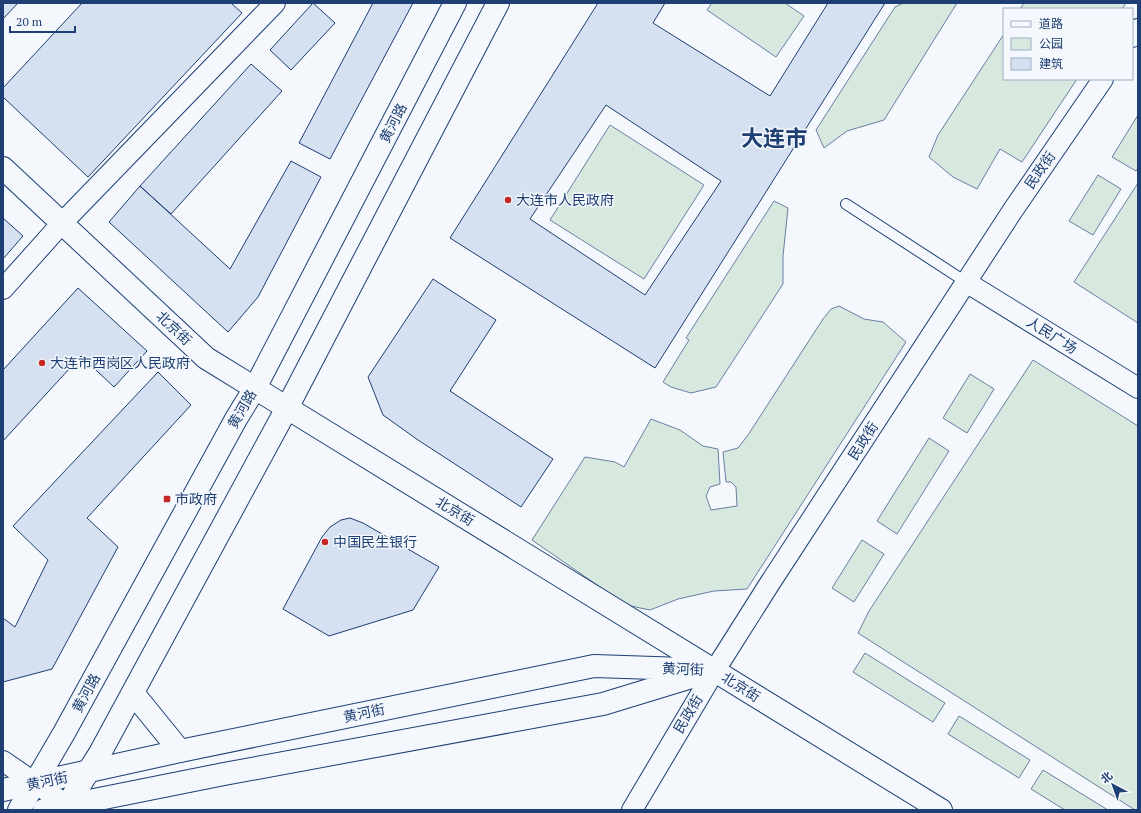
<svg xmlns="http://www.w3.org/2000/svg" width="1141" height="813" font-family="'PT Serif','Noto Sans SC',serif">
<style>
.green{fill:#d7e8df;stroke:#687fa3}
.building{fill:#d5e0f0;stroke:#1d3f73;fill-rule:evenodd}
.lines{fill:none;stroke-linecap:round;stroke-linejoin:round}
.service-casing{stroke:#1d3f73;stroke-width:12}
.minor-casing{stroke:#1d3f73;stroke-width:22}
.tertiary-casing{stroke:#1d3f73;stroke-width:24}
.secondary-casing{stroke:#1d3f73;stroke-width:24}
.primary-casing{stroke:#1d3f73;stroke-width:24}
.service{stroke:#f4f7fb;stroke-width:10}
.minor{stroke:#f4f7fb;stroke-width:20}
.tertiary{stroke:#f4f7fb;stroke-width:22}
.secondary{stroke:#f4f7fb;stroke-width:22}
.primary{stroke:#f4f7fb;stroke-width:22}
.poi-dot{fill:#c62828;stroke:#f4f7fb;stroke-width:1.5}
.labels{text-anchor:middle;stroke-width:3;stroke-linejoin:round;paint-order:stroke}
.street-label{font-size:14px;fill:#1d3f73;stroke:#f4f7fb}
.poi-label{font-size:14px;fill:#1d3f73;stroke:#f4f7fb;text-anchor:start}
.town-label{font-size:22px;font-weight:bold;fill:#1d3f73;stroke:#f4f7fb}
</style>
<rect width="100%" height="100%" fill="#f4f7fb"/>
<path class="green" d="M 712,3 L 785,3 L 804,16 L 776,57 L 707,10 Z
M 903,3 L 957,3 L 884,120 L 847,131 L 824,148 L 816,130 L 895,7 Z
M 1024,3 L 1126,3 L 1122,9 L 1020,9 Z
M 1004,34 L 1004,79 L 1077,79 L 1022,162 L 1000,149 L 977,189 L 953,177 L 929,157 L 938,135 Z
M 1138,115 L 1138,168 L 1136,171 L 1112,157 Z
M 610,125 L 704,185 L 644,279 L 550,220 Z
M 1098,175 L 1121,189 L 1093,235 L 1069,221 Z
M 1138,183 L 1138,323 L 1074,282 Z
M 774,201 L 788,208 L 783,256 L 783,284 L 716,387 L 691,393 L 671,387 L 663,382 L 689,340 L 686,338 Z
M 839,306 L 864,319 L 883,322 L 906,342 L 747,589 L 714,591 L 678,599 L 650,610 L 626,605 L 532,540 L 585,457 L 615,462 L 624,467 L 651,419 L 680,430 L 703,446 L 718,449 L 720,484 L 710,487 L 706,496 L 711,510 L 737,506 L 736,487 L 731,482 L 726,482 L 723,452 L 738,448 L 748,435 L 823,319 L 831,309 Z
M 1033,360 L 1138,426 L 1138,810 L 1135,810 L 858,633 L 869,611 Z
M 970,374 L 994,389 L 967,433 L 943,418 Z
M 929,438 L 949,451 L 897,534 L 877,521 Z
M 862,540 L 884,554 L 854,602 L 832,588 Z
M 865,653 L 945,703 L 933,722 L 853,672 Z
M 959,716 L 1030,760 L 1019,778 L 948,734 Z
M 1043,770 L 1108,810 L 1065,810 L 1031,789 Z"/>
<path class="building" d="M 3,3 L 18,3 L 3,19 Z
M 82,3 L 231,3 L 242,13 L 88,177 L 3,97 L 3,88 Z
M 313,3 L 335,23 L 291,70 L 270,50 Z
M 373,3 L 413,3 L 330,159 L 299,143 Z
M 598,3 L 665,3 L 653,23 L 770,96 L 828,3 L 885,3 L 655,368 L 450,238 ZM 606,105 L 721,181 L 645,295 L 530,219 Z
M 251,64 L 282,91 L 171,214 L 140,186 Z
M 291,161 L 321,177 L 258,297 L 228,332 L 109,222 L 140,186 L 230,269 Z
M 3,218 L 23,236 L 3,259 Z
M 433,279 L 496,320 L 450,391 L 553,459 L 521,507 L 418,440 L 383,415 L 368,377 Z
M 78,288 L 147,351 L 114,387 L 81,356 L 3,441 L 3,370 Z
M 158,372 L 191,405 L 87,518 L 118,547 L 52,669 L 3,682 L 3,618 L 15,627 L 48,560 L 13,526 Z
M 350,518 L 363,523 L 439,567 L 413,610 L 329,636 L 283,609 L 322,537 L 330,527 L 341,520 Z"/>
<g class="lines">
<g class="service-casing">
<path id="service" d="M 846,204 L 966,282"/>
</g>
<g class="minor-casing">
<path id="minor" d="M 1132,37 L 1138,29
M 966,282 L 1138,388
M 3,289 L 62,223 L 275,3
M 3,761 L 74,810
M 632,810 L 715,670 L 770,583 L 1013,210 L 1103,79"/>
</g>
<g class="tertiary-casing">
<path id="tertiary" d="M 3,168 L 206,358 L 941,810"/>
</g>
<g class="secondary-casing">
<path id="secondary" d="M 3,790 L 180,751 L 594,666 L 715,670
M 44,810 L 224,774 L 603,704 L 698,675"/>
</g>
<g class="primary-casing">
<path id="primary" d="M 133,693 L 180,751
M 19,810 L 64,733 L 236,419 L 255,388 L 455,3
M 64,810 L 100,753 L 287,408 L 498,3"/>
</g>
<use href="#service" class="service"/>
<use href="#minor" class="minor"/>
<use href="#tertiary" class="tertiary"/>
<use href="#secondary" class="secondary"/>
<use href="#primary" class="primary"/>
</g>
<g class="poi-dot">
<circle cx="508" cy="200" r="4"/>
<circle cx="42" cy="363" r="4"/>
<rect x="163" y="495" width="8" height="8" rx="2"/>
<circle cx="325" cy="542" r="4"/>
</g>
<g class="labels">
<g class="street-label">
<text transform="translate(393 123) rotate(-63)" y="5">黄河路</text>
<text transform="translate(1040 170) rotate(-55)" y="5">民政街</text>
<text transform="translate(174 328) rotate(43)" y="5">北京街</text>
<text transform="translate(1052 335) rotate(32)" y="5">人民广场</text>
<text transform="translate(242 409) rotate(-60)" y="5">黄河路</text>
<text transform="translate(863 441) rotate(-57)" y="5">民政街</text>
<text transform="translate(455 511) rotate(31)" y="5">北京街</text>
<text transform="translate(683 669) rotate(2)" y="5">黄河街</text>
<text transform="translate(741 687) rotate(32)" y="5">北京街</text>
<text transform="translate(86 693) rotate(-61)" y="5">黄河路</text>
<text transform="translate(364 713) rotate(-12)" y="5">黄河街</text>
<text transform="translate(688 714) rotate(-59)" y="5">民政街</text>
<text transform="translate(47 781) rotate(-12)" y="5">黄河街</text>
</g>
<g class="poi-label">
<text x="516" y="205">大连市人民政府</text>
<text x="50" y="368">大连市西岗区人民政府</text>
<text x="175" y="504">市政府</text>
<text x="333" y="547">中国民生银行</text>
</g>
<g class="town-label">
<text x="774" y="146">大连市</text>
</g>
</g>
<rect width="1141" height="813" fill="none" stroke="#1d3f73" stroke-width="8"/>
<rect x="1003" y="8" width="130" height="72" fill="#f4f7fb" stroke="#9eadc5"/>
<rect x="1011" y="21" width="20" height="6" fill="#f4f7fb" stroke="#9eadc5"/>
<text x="1039" y="28" font-size="12" fill="#1d3f73">道路</text>
<rect x="1011" y="38" width="20" height="12" fill="#d7e8df" stroke="#9eadc5"/>
<text x="1039" y="48" font-size="12" fill="#1d3f73">公园</text>
<rect x="1011" y="58" width="20" height="12" fill="#d5e0f0" stroke="#9eadc5"/>
<text x="1039" y="68" font-size="12" fill="#1d3f73">建筑</text>
<g transform="translate(1113 785) rotate(319)" stroke="#f4f7fb" stroke-width="3" paint-order="stroke">
<path d="M0-3L7 15L0 10L-7 15Z" fill="#1d3f73"/>
<text y="-6" font-size="11" font-weight="bold" text-anchor="middle" fill="#1d3f73">北</text>
</g>
<path d="M10 26v6h65v-6" fill="none" stroke="#1d3f73" stroke-width="2"/>
<text x="16" y="26" font-size="12" fill="#1d3f73" stroke="#f4f7fb" stroke-width="3" paint-order="stroke">20 m</text>
</svg>
